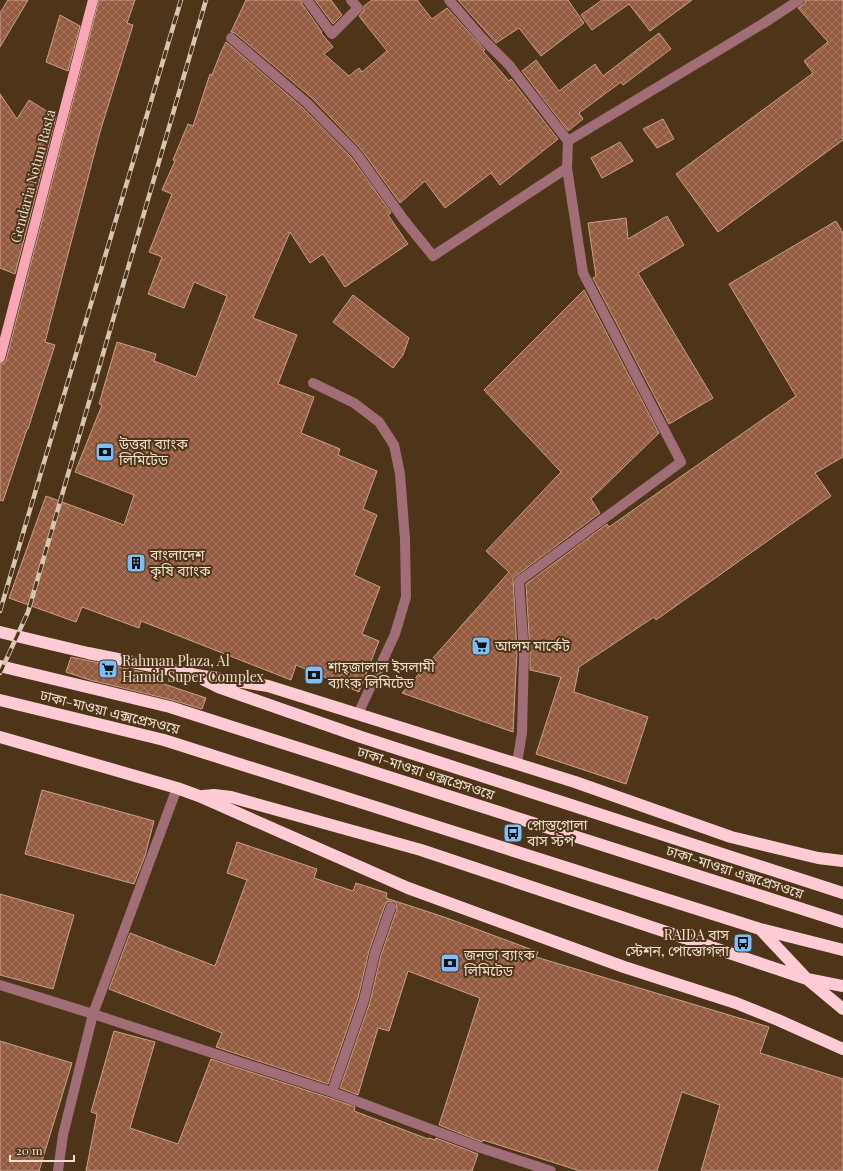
<svg xmlns="http://www.w3.org/2000/svg" width="843" height="1171" font-family="'Playfair Display','Noto Sans Bengali',serif">
<style>
.building{fill:url(#building-cross-hatch);stroke:#caa08d}
.lines{fill:none;stroke-linecap:round;stroke-linejoin:round}
.minor{stroke:#a16e78;stroke-width:10}
.major{stroke:#f9a6b7;stroke-width:10}
.highway{stroke:#ffccd5;stroke-width:12}
.rail-casing{stroke:#d7c5b3;stroke-width:4.5}
.rail{stroke:#4e3418;stroke-width:3;stroke-dasharray:9;stroke-linecap:butt}
.labels{text-anchor:middle;stroke-width:4;stroke-linejoin:round;paint-order:stroke}
.street-label{font-size:14px;fill:#f0dfcf;stroke:#4e3418}
.poi-label{font-size:14px;fill:#f0dfcf;stroke:#4e3418;text-anchor:start}
</style>
<defs>
<pattern id="building-cross-hatch" width="8" height="8" patternUnits="userSpaceOnUse"><rect width="8" height="8" fill="#955b40"/><path d="M0 0l8 8M0 8l8-8" fill="none" stroke="#a97a63"/></pattern>
</defs>
<rect width="100%" height="100%" fill="#4e3418"/>
<path class="building" d="M 8,0 L 28,0 L 0,47 L 0,13 Z
M 99,0 L 135,0 L 127,23 L 133,25 L 100,132 L 45,342 L 55,345 L 28,429 L 27,429 L 3,501 L 0,500 L 0,364 L 4,363 L 6,360 Z
M 246,0 L 301,0 L 302,4 L 322,32 L 321,33 L 333,47 L 324,54 L 349,76 L 359,68 L 362,72 L 387,51 L 359,16 L 364,10 L 364,6 L 372,0 L 417,0 L 432,19 L 447,8 L 485,50 L 483,51 L 509,81 L 511,79 L 558,139 L 500,185 L 491,173 L 445,208 L 425,181 L 400,203 L 361,149 L 312,98 L 235,33 L 231,32 Z
M 315,0 L 331,0 L 342,15 L 333,24 Z
M 458,0 L 568,0 L 584,23 L 541,56 L 519,28 L 496,43 Z
M 602,0 L 692,0 L 650,31 L 629,4 L 592,30 L 581,15 Z
M 805,0 L 843,0 L 843,140 L 718,232 L 676,174 L 813,73 L 804,61 L 828,42 L 798,8 L 805,3 Z
M 60,15 L 80,26 L 68,71 L 46,62 Z
M 659,33 L 671,49 L 623,85 L 621,82 L 579,113 L 583,119 L 568,131 L 522,71 L 536,60 L 559,91 L 595,64 L 603,76 Z
M 226,42 L 303,108 L 351,157 L 390,211 L 391,213 L 388,215 L 408,244 L 345,287 L 323,254 L 310,263 L 290,232 L 253,318 L 297,335 L 278,384 L 314,397 L 301,433 L 340,449 L 338,455 L 377,471 L 363,509 L 377,515 L 354,575 L 380,587 L 362,634 L 379,641 L 359,692 L 296,665 L 291,680 L 141,621 L 139,628 L 82,607 L 76,622 L 9,598 L 46,496 L 124,525 L 134,495 L 75,472 L 102,405 L 99,404 L 117,342 L 156,354 L 154,361 L 196,377 L 227,296 L 194,282 L 184,308 L 148,294 L 162,257 L 149,252 L 172,194 L 162,190 L 175,161 L 173,160 L 188,124 L 193,126 L 210,74 L 212,75 L 221,52 Z
M 0,94 L 17,119 L 29,100 L 56,117 L 15,274 L 0,268 Z
M 663,119 L 674,139 L 657,148 L 643,129 Z
M 620,142 L 633,161 L 602,178 L 591,158 Z
M 667,216 L 684,245 L 638,273 L 713,398 L 669,424 L 593,278 L 596,276 L 588,223 L 626,218 L 628,239 Z
M 836,221 L 843,233 L 843,457 L 815,473 L 831,496 L 656,620 L 654,617 L 579,667 L 574,692 L 648,717 L 626,784 L 536,754 L 561,677 L 530,670 L 530,652 L 526,584 L 607,524 L 609,527 L 796,396 L 729,284 Z
M 584,290 L 659,433 L 591,499 L 600,513 L 513,578 L 517,652 L 513,732 L 402,693 L 509,572 L 486,551 L 561,472 L 484,390 Z
M 353,295 L 409,338 L 403,355 L 393,368 L 333,322 Z
M 71,657 L 147,673 L 146,678 L 206,698 L 202,709 L 172,700 L 90,680 L 66,672 Z
M 42,790 L 154,821 L 145,856 L 134,884 L 25,854 Z
M 237,842 L 317,869 L 314,878 L 353,891 L 356,883 L 387,893 L 386,898 L 444,917 L 538,952 L 536,957 L 769,1027 L 760,1053 L 843,1079 L 843,1171 L 701,1171 L 720,1105 L 682,1092 L 657,1171 L 580,1171 L 483,1140 L 482,1142 L 439,1125 L 480,998 L 408,971 L 389,1031 L 378,1028 L 358,1095 L 340,1088 L 370,1002 L 381,955 L 397,909 L 396,903 L 393,901 L 387,902 L 385,905 L 369,951 L 358,998 L 328,1084 L 216,1047 L 222,1033 L 109,989 L 130,933 L 215,966 L 247,880 L 227,873 Z
M 0,894 L 74,915 L 53,989 L 0,975 Z
M 114,1031 L 155,1042 L 130,1128 L 178,1144 L 211,1059 L 330,1098 L 355,1107 L 354,1111 L 428,1139 L 429,1138 L 435,1140 L 436,1138 L 478,1154 L 472,1171 L 86,1171 L 97,1114 L 91,1112 Z
M 0,1041 L 72,1063 L 39,1171 L 0,1171 Z"/>
<g class="lines">
<path class="minor" d="M 307,0 L 332,34 L 358,8 L 351,0
M 449,0 L 482,38 L 509,65 L 568,141 L 567,168 L 583,273 L 681,462 L 519,581 L 524,652 L 522,733 L 517,763
M 231,38 L 307,103 L 356,153 L 404,220 L 433,256 L 567,168
M 568,141 L 764,23 L 799,0
M 313,383 L 354,403 L 379,422 L 394,445 L 400,474 L 405,539 L 406,597 L 395,634 L 358,714
M 0,985 L 93,1014 L 332,1092 L 481,1148 L 551,1171
M 332,1092 L 364,1000 L 375,953 L 391,907
M 58,1171 L 63,1135 L 93,1014 L 177,788"/>
<path class="major" d="M 0,358 L 93,0"/>
<path class="highway" d="M 0,632 L 88,653 L 196,675 L 268,686 L 575,782 L 731,837 L 818,858 L 843,861
M 0,666 L 170,707 L 843,922
M 204,680 L 218,687 L 361,737 L 843,893
M 0,700 L 164,740 L 760,929 L 843,950
M 0,737 L 177,788 L 199,796 L 408,888 L 624,967 L 736,1003 L 778,1020 L 843,1049
M 203,796 L 214,795 L 231,797 L 421,850 L 807,979 L 843,986
M 760,929 L 807,979 L 843,1009"/>
<g class="rail-casing">
<path id="rail" d="M 0,611 L 181,0
M 0,673 L 28,612 L 206,0"/>
</g>
<use href="#rail" class="rail"/>
</g>
<defs>
<g id="bank-square" transform="scale(1)"><rect x="-9" y="-9" width="18" height="18" rx="4" fill="#7bbef8" stroke="#4e3418"/><path d="M-6-4H6V4H-6ZM0-2.3a2.3 2.3 0 1 0 0 4.6a2.3 2.3 0 1 0 0-4.6Z" fill="#111"/></g>
<g id="building-square" transform="scale(1)"><rect x="-9" y="-9" width="18" height="18" rx="4" fill="#7bbef8" stroke="#4e3418"/><path d="M-4-6H4V6H1V3H-1V6H-4ZM-2.5-4.3h1.7v1.8h-1.7ZM.8-4.3h1.7v1.8H.8ZM-2.5-1h1.7V.8h-1.7ZM.8-1h1.7V.8H.8Z" fill="#111"/></g>
<g id="supermarket-square" transform="scale(1)"><rect x="-9" y="-9" width="18" height="18" rx="4" fill="#7bbef8" stroke="#4e3418"/><path d="M-6-5.5h2.5l.6 2H6L4.5 2H-2.5L-4.4-4H-6ZM-1.5 3.2a1.3 1.3 0 1 0 .1 0ZM3 3.2a1.3 1.3 0 1 0 .1 0Z" fill="#111"/></g>
<g id="bus-square" transform="scale(1)"><rect x="-9" y="-9" width="18" height="18" rx="4" fill="#7bbef8" stroke="#4e3418"/><path d="M-5-6H5V4H4V6H2V4H-2V6H-4V4H-5ZM-3.5-4V0h7V-4ZM-3.5 1.2v1.5H-2V1.2ZM2 1.2v1.5H3.5V1.2Z" fill="#111"/></g>
</defs>
<g fill-rule="evenodd">
<use href="#bank-square" x="105" y="452"/>
<use href="#building-square" x="136" y="563"/>
<use href="#supermarket-square" x="481" y="646"/>
<use href="#supermarket-square" x="108" y="669"/>
<use href="#bank-square" x="314" y="675"/>
<use href="#bus-square" x="513" y="833"/>
<use href="#bus-square" x="743" y="943"/>
<use href="#bank-square" x="450" y="963"/>
</g>
<g class="labels">
<g class="street-label">
<text transform="translate(33 176) rotate(-75)" y="5">Gendaria Notun Rasta</text>
<text transform="translate(110 712) rotate(14)" y="5">ঢাকা-মাওয়া এক্সপ্রেসওয়ে</text>
<text transform="translate(426 773) rotate(18)" y="5">ঢাকা-মাওয়া এক্সপ্রেসওয়ে</text>
<text transform="translate(735 872) rotate(18)" y="5">ঢাকা-মাওয়া এক্সপ্রেসওয়ে</text>
</g>
<g class="poi-label">
<text x="119" y="449">উত্তরা ব্যাংক<tspan x="119" dy="16">লিমিটেড</tspan></text>
<text x="150" y="560">বাংলাদেশ<tspan x="150" dy="16">কৃষি ব্যাংক</tspan></text>
<text x="495" y="651">আলম মার্কেট</text>
<text x="122" y="666">Rahman Plaza, Al<tspan x="122" dy="16">Hamid Super Complex</tspan></text>
<text x="328" y="672">শাহ্জালাল ইসলামী<tspan x="328" dy="16">ব্যাংক লিমিটেড</tspan></text>
<text x="527" y="830">পোস্তগোলা<tspan x="527" dy="16">বাস স্টপ</tspan></text>
<text x="729" y="940" text-anchor="end">RAIDA বাস<tspan x="729" dy="16">স্টেশন, পোস্তোগলা</tspan></text>
<text x="464" y="960">জনতা ব্যাংক<tspan x="464" dy="16">লিমিটেড</tspan></text>
</g>
</g>
<path d="M10 1155v6h64v-6" fill="none" stroke="#f0dfcf" stroke-width="2"/>
<text x="16" y="1155" font-size="12" fill="#f0dfcf" stroke="#4e3418" stroke-width="3" paint-order="stroke">20 m</text>
</svg>
